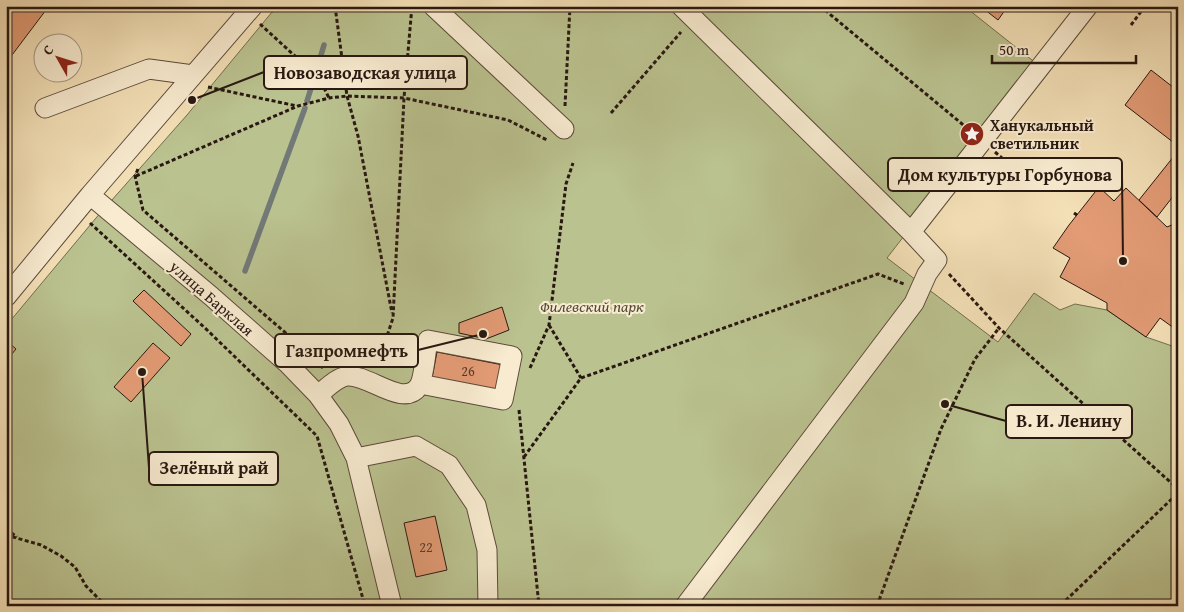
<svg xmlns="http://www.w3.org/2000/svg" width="1184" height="612" font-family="'Gentium Book Plus',serif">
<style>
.green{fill:#bac28f;stroke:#726d50}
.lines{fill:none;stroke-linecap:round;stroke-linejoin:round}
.stream{stroke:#727977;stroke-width:5.5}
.building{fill:#e29b75;stroke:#291811}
.minor-casing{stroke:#5c4a3a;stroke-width:21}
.path{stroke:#291811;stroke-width:3;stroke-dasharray:4 2.5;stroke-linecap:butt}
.minor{stroke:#f8ebd0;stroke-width:19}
.labels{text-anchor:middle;stroke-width:4;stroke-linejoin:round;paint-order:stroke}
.number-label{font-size:14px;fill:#57392a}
.poi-label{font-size:16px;font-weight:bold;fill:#291811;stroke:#f8ebd0;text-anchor:start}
.street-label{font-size:16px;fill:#291811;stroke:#f8ebd0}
.park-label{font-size:16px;font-style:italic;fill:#544b37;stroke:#f8ebd0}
.leader{fill:none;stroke:#291811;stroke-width:2}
.callout-dot{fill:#291811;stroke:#f8ebd0;stroke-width:2}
.callout{fill:#f8ebd0;stroke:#291811;stroke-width:2}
.callout-label{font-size:18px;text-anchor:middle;font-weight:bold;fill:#291811}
</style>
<rect width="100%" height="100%" fill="#f4e0b7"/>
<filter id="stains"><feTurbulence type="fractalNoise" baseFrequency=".004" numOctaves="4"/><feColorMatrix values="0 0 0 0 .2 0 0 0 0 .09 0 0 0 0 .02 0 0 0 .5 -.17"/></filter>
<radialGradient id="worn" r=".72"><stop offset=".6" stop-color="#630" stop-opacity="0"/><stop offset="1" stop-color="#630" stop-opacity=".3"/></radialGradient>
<path class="green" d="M 277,6 L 964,6 L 1037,64 L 887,258 L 998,342 L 1034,293 L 1060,310 L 1075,304 L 1107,310 L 1146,337 L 1178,348 L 1178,606 L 6,606 L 6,326 L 96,218 L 187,115 Z"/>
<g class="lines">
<path class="stream" d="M 316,72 L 324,45
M 307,101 L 314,79
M 245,271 L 305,108"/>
</g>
<path class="building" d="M 6,6 L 49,6 L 6,63 Z
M 980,6 L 1008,6 L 998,20 Z
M 1151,70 L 1178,91 L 1178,146 L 1125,105 Z
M 1178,151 L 1178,190 L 1157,217 L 1139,200 Z
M 1099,187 L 1114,201 L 1126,188 L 1167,227 L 1174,224 L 1178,226 L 1178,331 L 1160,318 L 1146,337 L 1107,310 L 1107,303 L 1060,277 L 1070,258 L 1053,248 L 1069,225 Z
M 144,290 L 191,334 L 181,346 L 133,301 Z
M 502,307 L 509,330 L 486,339 L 459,333 L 459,323 Z
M 8,342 L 16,349 L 6,361 L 6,344 Z
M 153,343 L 170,358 L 131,402 L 114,387 Z
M 437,352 L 503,365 L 498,390 L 432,378 Z
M 435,516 L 447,570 L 416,577 L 404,523 Z"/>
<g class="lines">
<g class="minor-casing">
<path id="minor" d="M 433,6 L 564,129
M 681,6 L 911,232 L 937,260 L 927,274 L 914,303 L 685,606
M 45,108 L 149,69 L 193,75
M 90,195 L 211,296 L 288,364 L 318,395 L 339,424 L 356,458 L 392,606
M 911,232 L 1088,6
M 6,297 L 90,195 L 253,6
M 318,395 C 327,388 336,378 347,376 C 369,374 404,409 419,386 C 424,378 426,350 428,340 L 512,356 L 503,400 L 420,384
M 356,458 L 416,446 L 449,465 L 476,505 L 487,550 L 488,606"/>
</g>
<path class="path" d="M 335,6 L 347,96 L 358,136 L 392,313
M 820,6 L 967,128
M 271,12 L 276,6
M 260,24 L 319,78 L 329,98
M 1131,25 L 1145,6
M 208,87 L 297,106
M 565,106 L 570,6
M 611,113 L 681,32
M 995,152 L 1010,165
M 138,169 L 135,176 L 143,210 L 302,347 L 323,368
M 136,176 L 298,106 L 329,98 L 347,96 L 404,98 L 508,120 L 547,140
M 1074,213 L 1077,215
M 90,223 L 205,328 L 317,436 L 365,606
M 949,274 L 999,328 L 1178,489
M 549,325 L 581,378
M 377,366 L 393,318 L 404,98 L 412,6
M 530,368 L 549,325 L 566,184 L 573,163
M 519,410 L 539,606
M 524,457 L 581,378 L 878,274 L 904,284
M 6,529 L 17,537
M 6,535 L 41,545 L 61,556 L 75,567 L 86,586 L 106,606
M 877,606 L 941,429 L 975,359 L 999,328
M 1063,606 L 1064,602 L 1178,493"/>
<use href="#minor" class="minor"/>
</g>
<defs>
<g id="sight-disc" transform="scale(1.25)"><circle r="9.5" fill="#8f2418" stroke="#f8ebd0"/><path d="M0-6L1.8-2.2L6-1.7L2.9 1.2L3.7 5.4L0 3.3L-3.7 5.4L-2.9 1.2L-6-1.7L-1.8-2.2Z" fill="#fff"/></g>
</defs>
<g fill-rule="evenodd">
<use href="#sight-disc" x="972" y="134"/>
</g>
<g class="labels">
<g class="number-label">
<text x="468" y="376">26</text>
<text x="426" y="552">22</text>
</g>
<g class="poi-label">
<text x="990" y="131">Ханукальный<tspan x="990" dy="18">светильник</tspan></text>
</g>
<g class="street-label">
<text transform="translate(212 298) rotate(41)" y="6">улица Барклая</text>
</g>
<g class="park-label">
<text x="592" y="312">Филевский парк</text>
</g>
</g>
<path class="leader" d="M192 100L264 72M1123 261L1122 175M483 334L418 350M945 404L1006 421M142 372L149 468"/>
<g class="callout-dot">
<circle cx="192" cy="100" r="5"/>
<circle cx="1123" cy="261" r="5"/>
<circle cx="483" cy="334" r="5"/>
<circle cx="945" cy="404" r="5"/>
<circle cx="142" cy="372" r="5"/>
</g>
<g class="callout">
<rect x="264" y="56" width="203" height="33" rx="5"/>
<rect x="888" y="158" width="234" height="33" rx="5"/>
<rect x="275" y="334" width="143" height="33" rx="5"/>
<rect x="1006" y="405" width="126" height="33" rx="5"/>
<rect x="149" y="452" width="129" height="33" rx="5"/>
</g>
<g class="callout-label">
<text x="365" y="79">Новозаводская улица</text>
<text x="1005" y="181">Дом культуры Горбунова</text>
<text x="347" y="357">Газпромнефть</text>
<text x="1069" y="427">В. И. Ленину</text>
<text x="214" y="474">Зелёный рай</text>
</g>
<rect width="1184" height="612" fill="none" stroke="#f4e0b7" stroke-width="25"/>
<rect x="8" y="8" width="1169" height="597" fill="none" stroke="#291811" stroke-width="2.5"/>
<rect x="12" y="12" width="1159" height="587" fill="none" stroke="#291811"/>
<g transform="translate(58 58) rotate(309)"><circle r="24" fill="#f8ebd0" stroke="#a59784"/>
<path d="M0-4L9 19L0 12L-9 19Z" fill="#8f2418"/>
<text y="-8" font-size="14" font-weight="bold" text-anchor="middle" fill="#291811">С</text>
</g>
<path d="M992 55v8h144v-8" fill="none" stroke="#291811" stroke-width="2.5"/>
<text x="999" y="55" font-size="15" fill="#291811" stroke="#f8ebd0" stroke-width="4" paint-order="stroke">50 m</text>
<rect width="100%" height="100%" filter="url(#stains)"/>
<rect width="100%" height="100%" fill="url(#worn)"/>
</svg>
